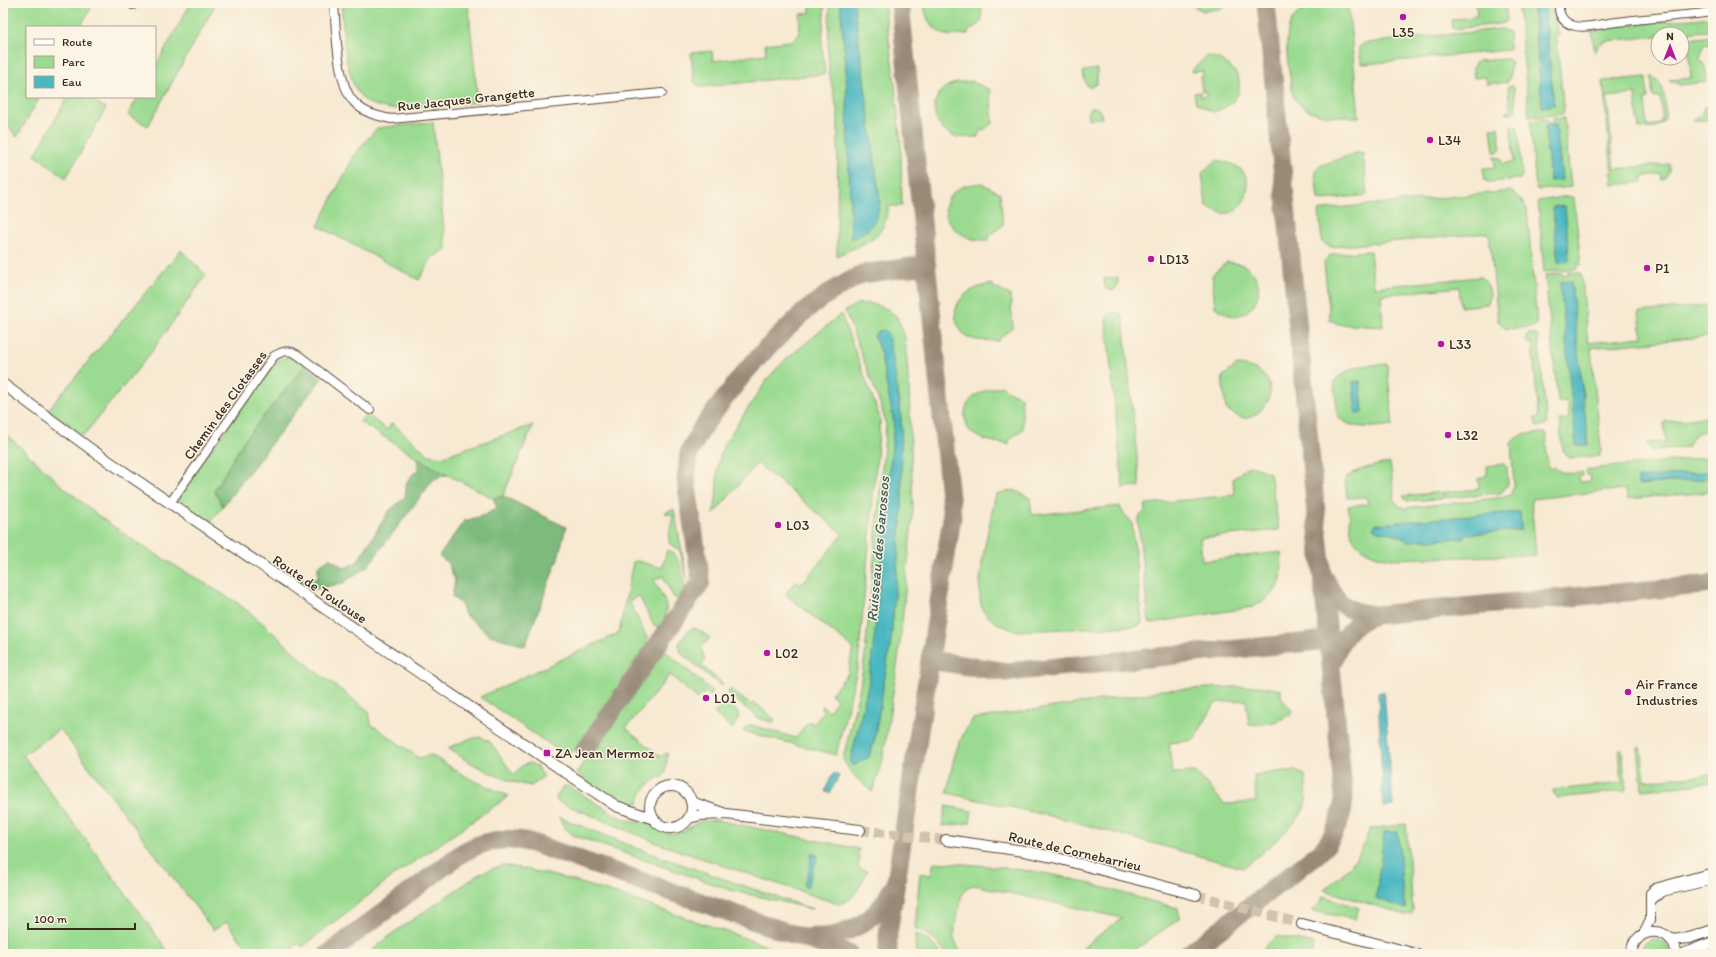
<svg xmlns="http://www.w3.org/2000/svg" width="1716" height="957" font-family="Itim,sans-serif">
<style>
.green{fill:#9bdb91;stroke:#6b8258;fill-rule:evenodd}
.forest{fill:#7cbb7b;stroke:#5c724c}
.water{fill:#49b8c1;stroke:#427170}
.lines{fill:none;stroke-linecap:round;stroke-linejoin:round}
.taxiway{stroke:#998a78;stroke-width:19}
.major-tunnel{stroke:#d1c3ae;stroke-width:10;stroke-dasharray:10 5;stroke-linecap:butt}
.minor-casing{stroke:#574739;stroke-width:10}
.major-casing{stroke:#574739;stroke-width:12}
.minor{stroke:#fff;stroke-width:8}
.major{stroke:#fff;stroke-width:10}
.poi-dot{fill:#b5179e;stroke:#fcf5e5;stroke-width:1.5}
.labels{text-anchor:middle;stroke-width:3;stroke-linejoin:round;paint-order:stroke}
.poi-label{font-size:14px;fill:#3b2a1e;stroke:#fcf5e5;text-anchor:start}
.street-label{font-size:14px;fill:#3b2a1e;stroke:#fcf5e5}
.water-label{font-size:15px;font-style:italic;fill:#405c57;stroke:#fcf5e5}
</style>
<rect width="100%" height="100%" fill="#fcf5e5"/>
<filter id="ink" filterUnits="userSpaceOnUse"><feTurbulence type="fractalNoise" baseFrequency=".025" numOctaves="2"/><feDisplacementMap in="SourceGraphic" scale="8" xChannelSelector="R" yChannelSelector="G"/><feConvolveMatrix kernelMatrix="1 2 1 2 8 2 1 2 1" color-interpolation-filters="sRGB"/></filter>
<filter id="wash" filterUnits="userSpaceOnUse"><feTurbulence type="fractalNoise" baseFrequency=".012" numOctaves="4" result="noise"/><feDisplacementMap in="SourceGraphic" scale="16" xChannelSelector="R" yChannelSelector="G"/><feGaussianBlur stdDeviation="0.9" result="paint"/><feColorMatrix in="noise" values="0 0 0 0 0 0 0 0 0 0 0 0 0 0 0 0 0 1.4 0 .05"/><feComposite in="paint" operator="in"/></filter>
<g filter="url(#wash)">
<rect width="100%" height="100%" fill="#f7e9d2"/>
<path class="green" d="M 3,3 L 94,3 L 80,27 L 27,27 L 27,97 L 40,97 L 17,137 L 3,119 Z
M 191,3 L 216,3 L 148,126 L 128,115 L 138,97 L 155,97 L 155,67 Z
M 341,3 L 468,3 L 478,102 L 390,109 C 383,107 374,106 367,102 C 343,86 344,29 341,3 Z
M 810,3 L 825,3 L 822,43 L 825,74 L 701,87 L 697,85 L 694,81 L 691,53 L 712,51 L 713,61 L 766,54 L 765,44 L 791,41 L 799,35 L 800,14 L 810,13 Z
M 830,3 L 840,3 L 846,68 L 851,238 L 880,201 L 854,3 L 884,3 L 895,84 L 901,147 L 902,206 L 889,206 C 887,215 885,223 881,230 C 874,241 849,250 837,256 L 838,114 L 829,72 L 828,48 Z
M 925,3 L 981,3 L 982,21 L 968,32 L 968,34 C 962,34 953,36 946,35 C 933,31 923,16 925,3 Z
M 1187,3 L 1230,3 L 1219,9 L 1203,11 Z
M 1324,3 L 1348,3 L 1359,117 C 1338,117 1304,118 1293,95 C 1290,72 1278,30 1298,13 C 1304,8 1316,6 1324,3 Z
M 1476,3 L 1505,3 L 1507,20 L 1505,23 L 1499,24 L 1453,29 L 1452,28 L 1451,20 L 1477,16 Z
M 1518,3 L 1532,3 L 1543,106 L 1554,105 L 1544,3 L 1552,3 C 1551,18 1557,22 1559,36 L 1554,36 L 1557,41 L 1564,114 L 1535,117 L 1529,116 Z
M 1713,17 L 1713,31 L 1658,34 L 1658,36 L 1606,41 L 1599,44 L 1595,53 L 1592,32 L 1614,26 Z
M 1501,29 L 1505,30 L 1509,32 L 1510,48 L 1508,50 L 1365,64 L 1361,63 L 1359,47 L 1365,43 Z
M 1713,36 L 1713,40 L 1710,40 L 1710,44 L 1703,45 C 1704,51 1700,54 1700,60 L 1705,66 L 1707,82 L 1680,85 L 1669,80 L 1691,78 L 1688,39 Z
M 1207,56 C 1244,62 1254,101 1213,112 L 1196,103 L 1194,93 L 1200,92 L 1201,97 L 1206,96 L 1205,91 L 1202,91 L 1200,76 L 1203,76 L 1203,71 L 1192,72 L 1192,70 Z
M 1508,59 L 1511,61 L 1512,65 L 1510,68 L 1510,79 L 1508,79 L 1508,82 L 1487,84 L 1486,77 L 1474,78 L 1473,68 L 1475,63 L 1478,61 Z
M 1097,69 L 1097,84 L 1090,87 L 1087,86 L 1084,79 L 1083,71 Z
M 1646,77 L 1648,98 L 1645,99 L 1647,126 L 1660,124 L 1662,117 L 1660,97 L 1653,97 L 1651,77 C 1666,80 1666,106 1665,119 C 1660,129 1649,128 1639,129 L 1635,94 L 1607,97 L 1614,169 L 1669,164 L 1669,172 L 1662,180 L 1661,174 L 1643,176 L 1643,182 L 1613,185 L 1603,81 Z
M 973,81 L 973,82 L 990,90 L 993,123 L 978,134 L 978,137 C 972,137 963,138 957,137 C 933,131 926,101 946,87 C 954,82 964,82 973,81 Z
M 1511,85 L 1514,87 L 1516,110 L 1512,114 L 1506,114 L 1505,112 L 1510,112 L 1508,86 Z
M 68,97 L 86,97 L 106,108 L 66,178 L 35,155 Z
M 1711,106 L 1711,109 L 1713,109 L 1713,119 L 1693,121 L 1702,113 L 1704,107 Z
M 1095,107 L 1101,111 L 1102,118 L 1088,119 L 1089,109 Z
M 1564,118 L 1571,187 L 1539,190 L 1536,189 L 1530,121 L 1547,119 L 1548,123 L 1553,122 L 1553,119 ZM 1556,125 L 1562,179 L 1550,181 L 1545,126 Z
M 433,122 L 446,249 L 432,258 L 419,280 L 318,226 L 355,154 L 377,128 Z
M 1511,126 L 1516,126 L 1518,128 L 1522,176 L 1520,179 L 1488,182 L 1485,181 L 1483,168 L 1495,167 L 1494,157 L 1501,158 L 1502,164 L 1514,162 Z
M 1498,127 L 1501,150 L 1499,152 L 1494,152 L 1491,128 Z
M 1355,153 L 1363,153 L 1367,195 L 1322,200 L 1318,199 L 1315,171 L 1320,166 Z
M 1217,160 C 1224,162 1232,163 1238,167 C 1259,181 1242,218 1222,213 C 1217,212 1211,208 1206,205 L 1202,173 Z
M 983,183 L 983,184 L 1000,193 L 1003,225 L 989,236 L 989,240 C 984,240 978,240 974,239 C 967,238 960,233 955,229 C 939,216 944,195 962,187 C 968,184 976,184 983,183 Z
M 1511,191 L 1521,200 L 1527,209 L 1537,324 L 1533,327 L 1506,329 L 1498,321 L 1489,233 L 1331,247 L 1322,242 L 1319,211 L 1326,209 Z
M 1568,196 L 1574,198 L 1581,265 L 1577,265 L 1577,269 L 1544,272 L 1538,201 ZM 1565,206 L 1569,261 L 1558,262 L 1553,207 Z
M 181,250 L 206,275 L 150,354 L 83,436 L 48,410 Z
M 1370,251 L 1374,287 L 1480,277 C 1489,282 1493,295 1487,304 L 1461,307 L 1459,287 L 1381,295 L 1383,327 L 1338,324 L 1330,320 L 1324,262 L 1329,256 L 1334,254 Z
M 1227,262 C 1232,263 1238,263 1243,265 C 1263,275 1264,302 1244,313 C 1241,315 1236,317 1232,316 C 1227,315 1220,310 1215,307 L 1212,275 Z
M 1568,272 L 1581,273 L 1588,343 L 1642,337 L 1639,312 L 1713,305 L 1713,336 L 1591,348 L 1601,449 L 1600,456 L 1568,458 C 1559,449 1561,431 1560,420 L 1569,419 L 1567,401 L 1558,402 L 1545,275 L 1562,273 L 1563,276 L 1568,275 ZM 1571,281 L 1588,444 L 1577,446 L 1560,282 Z
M 1118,277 C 1118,284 1118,288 1112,291 L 1105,288 L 1104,279 Z
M 993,284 L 993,287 L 1010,295 L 1013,327 L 999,339 L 999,341 C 989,340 977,342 968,337 C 963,334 959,328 957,323 C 949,299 973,286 993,284 Z
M 869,303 L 888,309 L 897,317 L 905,337 L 909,388 L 913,511 L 899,653 L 882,764 L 872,792 C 861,782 849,773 843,759 L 860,686 L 865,655 L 886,425 L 881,406 L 845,311 L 857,304 ZM 874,336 L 893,357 L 901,419 L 902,511 L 891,640 L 874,742 L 869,757 L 850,763 L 869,681 L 876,623 L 894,423 L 880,351 Z
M 1112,312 L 1119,313 L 1123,317 L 1140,487 L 1132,486 L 1123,489 L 1106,318 Z
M 841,314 L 879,415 L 880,422 L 858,665 L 836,755 L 743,731 L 746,727 L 751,725 L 796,738 L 809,721 L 814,724 L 824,711 L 820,708 L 822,706 L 829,711 L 837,700 L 831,694 L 848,673 L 853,648 L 785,594 L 796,581 L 801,585 L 843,534 L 757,463 L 713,515 L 716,500 L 718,463 L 723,447 L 732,432 L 769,377 L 783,362 Z
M 1528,334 L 1536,334 L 1538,336 L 1547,424 L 1537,427 L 1534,418 L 1539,418 L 1532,343 L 1527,343 L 1526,336 Z
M 289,356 L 300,360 L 305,365 L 243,442 L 215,491 L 223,506 L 209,524 L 179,503 L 181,490 L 278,360 Z
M 1387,364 L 1393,425 C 1376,427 1351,431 1338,417 L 1334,381 C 1352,364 1363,366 1387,364 ZM 1353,382 L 1360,382 L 1363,412 L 1356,413 Z
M 1237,365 C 1254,365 1275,377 1269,398 C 1266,407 1253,420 1243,418 C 1237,417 1231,412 1226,409 L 1222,377 Z
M 1003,386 L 1004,389 L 1021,397 L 1023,429 L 1009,440 L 1009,444 C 998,443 977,440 969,430 C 967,427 966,422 965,418 C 963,396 986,389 1003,386 Z
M 366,414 L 387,430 L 392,423 L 429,455 L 441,457 L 533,425 L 503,496 L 493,498 L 434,468 L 360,422 Z
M 1713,416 L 1713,430 C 1697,431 1695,433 1687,447 L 1651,450 L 1647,443 L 1666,442 L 1664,422 Z
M 3,431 L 60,484 L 100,517 L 142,546 L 236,602 L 259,620 L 315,671 L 369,711 L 371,724 L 419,758 L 431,755 L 472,780 L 509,796 L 392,877 L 302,947 L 299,943 L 285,954 L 251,954 L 227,922 L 213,930 L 60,729 L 23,755 L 170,954 L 3,954 Z
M 1544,433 L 1547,434 L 1546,454 L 1548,460 L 1547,464 L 1551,469 L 1554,467 C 1563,475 1572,474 1582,472 L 1583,476 L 1579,476 L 1580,482 L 1591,481 L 1590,475 L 1587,475 L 1586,471 L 1598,468 L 1713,457 L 1713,471 L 1638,479 L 1639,485 L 1713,478 L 1713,492 L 1627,499 L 1626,489 L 1531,499 L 1536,555 L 1391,559 C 1378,557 1360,552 1353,538 C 1350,531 1350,515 1348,506 L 1368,504 L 1366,497 L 1347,498 L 1345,478 C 1357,469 1375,465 1390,463 L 1395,501 L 1399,506 L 1405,508 L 1505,497 L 1511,494 L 1514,485 L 1511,444 C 1517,432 1532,434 1544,433 ZM 1516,512 L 1520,512 L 1521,530 L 1468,534 L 1463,538 L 1408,541 L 1375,525 L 1399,522 Z
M 1504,464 L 1507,467 L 1508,485 L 1501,493 L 1444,498 L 1446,492 L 1479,489 L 1478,479 L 1487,475 L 1487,466 Z
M 1252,466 L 1270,473 L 1279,530 L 1200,538 L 1202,561 L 1281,552 C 1284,583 1280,592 1253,607 L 1152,623 L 1149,622 L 1138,522 L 1140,516 L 1145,511 L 1146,504 L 1234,495 L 1233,479 L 1247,467 Z
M 1014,490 L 1030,498 L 1032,515 L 1120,506 C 1122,514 1128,516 1132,523 L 1142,623 L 1137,626 L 1019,631 C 1005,628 992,623 983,610 C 972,592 991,517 996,494 Z
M 1444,492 L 1442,499 L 1407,501 L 1403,496 Z
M 674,509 L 688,584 L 680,551 L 669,543 L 669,534 L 673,515 L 665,513 Z
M 667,550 C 682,555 682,575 685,589 L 678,598 L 674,598 L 663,576 L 654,580 C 663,600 673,605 660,626 L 654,626 L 639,596 L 629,601 L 647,638 L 646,646 L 583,740 L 568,757 L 480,697 L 619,633 L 633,562 L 638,561 L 662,568 Z
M 694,628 L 699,630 L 710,638 L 701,648 L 705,659 L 701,665 L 723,684 L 720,685 L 681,653 L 679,643 L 689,630 Z
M 663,649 L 711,690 L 711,696 L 705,692 L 698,699 L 670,675 L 626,728 L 661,757 L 666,753 L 668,754 C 666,761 667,771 663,777 C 654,777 638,793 639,803 C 616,807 594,785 576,773 Z
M 1258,686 L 1281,690 L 1281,697 L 1293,712 C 1280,723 1266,724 1249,725 L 1246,700 L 1215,703 L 1194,740 L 1169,743 L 1172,773 L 1196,772 L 1224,804 L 1256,802 L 1254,775 L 1295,770 L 1305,775 C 1306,785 1308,797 1305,806 C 1299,825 1258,855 1243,868 L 1064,819 L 947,793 C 953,762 954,746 973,719 L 1155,692 L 1160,690 Z
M 730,689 L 751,705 L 754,702 L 775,720 L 772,722 L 758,718 L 728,693 Z
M 728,703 L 738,713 L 739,717 L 732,729 L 714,713 L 722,704 Z
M 481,737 L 490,742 L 514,775 L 523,765 L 530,763 L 536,766 L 544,776 L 531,786 C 504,782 470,764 448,748 L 469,739 Z
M 1638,747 L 1641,747 L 1645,781 L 1713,774 L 1713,783 L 1642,790 Z
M 1619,749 L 1622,749 L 1626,789 L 1624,791 L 1557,798 L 1554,795 L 1553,790 L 1622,783 Z
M 564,786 L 568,786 L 621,818 L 639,823 L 644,818 C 651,821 657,828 665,832 C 679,837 687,828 697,823 C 703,820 710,821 716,820 L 859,849 L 857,856 L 860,857 L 858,868 L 867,871 C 861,885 855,901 838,904 L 662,845 L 557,801 L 556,796 Z
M 946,806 L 972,811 L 970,823 L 942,826 Z
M 559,817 L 657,856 L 812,909 L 730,890 L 573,835 L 564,827 Z
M 1406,824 L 1413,910 L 1412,914 L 1405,915 L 1324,890 L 1349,868 L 1361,851 L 1370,829 ZM 1382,856 L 1403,897 L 1406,908 L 1376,898 Z
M 934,862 C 969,864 1004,867 1038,872 C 1086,880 1131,897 1178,908 L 1180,918 L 1129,954 L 1074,954 L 1122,918 L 974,885 L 967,887 L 962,894 L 955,927 L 954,939 L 961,954 L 947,954 C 937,942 930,933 915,928 L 920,873 L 931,875 Z
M 503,865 C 559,874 615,893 668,912 C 707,925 747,938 786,954 L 368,954 L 393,933 L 481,873 Z
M 1323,896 L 1359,908 L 1355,919 L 1311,911 L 1321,903 Z
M 915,934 C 927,938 933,944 941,954 L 916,954 Z
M 1278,936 L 1314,944 L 1312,954 L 1285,954 L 1263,948 Z
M 1653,939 C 1662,940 1668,944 1670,954 L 1639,954 L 1643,944 Z"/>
<path class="forest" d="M 305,365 L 322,378 L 223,506 L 214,491 L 243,442 Z
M 418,458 L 447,475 L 434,479 L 367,567 L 343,583 L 311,590 L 295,579 L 318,579 L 318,567 L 329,558 L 345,568 L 357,562 L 389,511 L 405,497 L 407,481 L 418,469 Z
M 503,496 L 566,527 L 558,558 L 525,646 L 490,635 L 465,615 L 461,604 L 452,597 L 455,580 L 447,562 L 439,556 L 464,521 L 485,515 L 497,508 L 493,498 Z"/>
<path class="water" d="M 840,3 L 854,3 L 880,201 C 877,224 871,230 851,239 L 846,68 Z
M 1533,3 L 1544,3 L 1554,105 L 1542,107 Z
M 1556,125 L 1562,180 L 1550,181 L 1545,126 Z
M 1565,206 L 1569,261 L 1558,262 L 1553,207 Z
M 1571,281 L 1588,445 L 1576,446 L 1560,282 Z
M 885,330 L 888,334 L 893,358 L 901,419 L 902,511 L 891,640 L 874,742 L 869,757 L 853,766 L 850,763 L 869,681 L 876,623 L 894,423 L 880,351 L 874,336 L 878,331 Z
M 1360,381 L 1363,412 L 1356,413 L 1353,382 Z
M 1713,471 L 1713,478 L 1638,485 L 1638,478 Z
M 1516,512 L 1520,512 L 1521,530 L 1468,534 L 1463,538 L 1408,541 L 1396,534 L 1378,531 L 1373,528 L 1375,525 L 1398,522 Z
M 1378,692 L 1384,692 L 1393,806 L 1383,807 Z
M 835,773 L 839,776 L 830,793 L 825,792 L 831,776 Z
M 1384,832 L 1398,832 L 1403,897 L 1406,909 L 1376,898 Z
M 811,854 L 818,855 L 807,888 L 804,886 L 810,867 Z"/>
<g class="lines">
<path class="taxiway" d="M 1326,580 C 1336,605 1350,613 1375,615 L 1713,584
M 930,660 L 1007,672 L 1329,640
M 1333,662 C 1339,640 1353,622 1375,615
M 585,750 L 701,582 L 686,480 L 689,453 L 702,428 L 744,373 L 767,348 L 805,311 L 829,293 L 862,274 L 927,265
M 811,937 C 843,940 878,920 891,890
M 328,954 L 462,853 C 484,840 507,836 532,843 L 849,954
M 888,954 L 888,934 L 952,517 L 900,3
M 1188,954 L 1319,853 C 1334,838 1342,819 1344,798 L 1266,3"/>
</g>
</g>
<g filter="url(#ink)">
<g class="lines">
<path class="major-tunnel" d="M 860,830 L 946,840
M 1196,895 L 1302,924"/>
<g class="minor-casing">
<path id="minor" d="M 130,3 L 133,5
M 334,3 C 336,28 337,83 353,101 C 363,113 377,116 391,119 L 662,93
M 1559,3 C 1558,15 1563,23 1575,26 C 1587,29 1604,23 1617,22 C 1649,18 1681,16 1713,12
M 170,503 L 274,356 C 283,351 288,349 298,355 L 370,410
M 1650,906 L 1652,900 L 1662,892 L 1713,880
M 1643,934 L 1650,920 L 1650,893 L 1655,888 L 1713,872"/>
</g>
<g class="major-casing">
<path id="major" d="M 3,384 L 92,450 L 549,761 L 616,806 L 654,819
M650 807a21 21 0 1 1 42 0a21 21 0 1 1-42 0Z
M 691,802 L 723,813
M 689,818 L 701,815 L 726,814 L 860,830
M 946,840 L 1024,851 L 1053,857 L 1196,895
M 1302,924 L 1416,954
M 1671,940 L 1689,938 L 1713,930
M 1631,954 C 1634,924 1675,925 1676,954
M 1683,954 L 1713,942"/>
</g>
<use href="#minor" class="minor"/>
<use href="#major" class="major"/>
</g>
</g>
<g class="poi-dot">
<circle cx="1403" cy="17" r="4"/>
<circle cx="1430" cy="140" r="4"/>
<circle cx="1151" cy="259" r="4"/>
<circle cx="1647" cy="268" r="4"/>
<circle cx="1441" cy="344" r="4"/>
<circle cx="1448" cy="435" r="4"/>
<circle cx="778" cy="525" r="4"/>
<circle cx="767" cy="653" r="4"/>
<circle cx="1628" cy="692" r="4"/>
<circle cx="706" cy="698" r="4"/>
<rect x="543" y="749" width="8" height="8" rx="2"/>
</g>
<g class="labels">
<g class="poi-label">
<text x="1403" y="37" text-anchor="middle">L35</text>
<text x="1438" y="145">L34</text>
<text x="1159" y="264">LD13</text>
<text x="1655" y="273">P1</text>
<text x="1449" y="349">L33</text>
<text x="1456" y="440">L32</text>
<text x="786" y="530">L03</text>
<text x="775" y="658">L02</text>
<text x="1636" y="689">Air France<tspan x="1636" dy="16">Industries</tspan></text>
<text x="714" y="703">L01</text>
<text x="555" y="758">ZA Jean Mermoz</text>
</g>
<g class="street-label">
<text transform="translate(466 99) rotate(-6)" y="5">Rue Jacques Grangette</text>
<text transform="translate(225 405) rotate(-54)" y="5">Chemin des Clotasses</text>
<text transform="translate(320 589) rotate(34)" y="5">Route de Toulouse</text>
<text transform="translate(1075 851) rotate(13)" y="5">Route de Cornebarrieu</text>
</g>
<g class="water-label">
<text transform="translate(878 549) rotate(-85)" y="5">Ruisseau des Garossos</text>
</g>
</g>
<rect width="1716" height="957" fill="none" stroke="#fcf5e5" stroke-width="16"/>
<rect x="26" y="26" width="130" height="72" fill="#fcf5e5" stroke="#afa495"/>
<rect x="34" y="39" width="20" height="6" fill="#ffffff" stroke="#afa495"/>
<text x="62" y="46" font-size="12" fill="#3b2a1e">Route</text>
<rect x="34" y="56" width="20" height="12" fill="#9bdb91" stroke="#afa495"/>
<text x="62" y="66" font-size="12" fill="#3b2a1e">Parc</text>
<rect x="34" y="76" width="20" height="12" fill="#49b8c1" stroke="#afa495"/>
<text x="62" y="86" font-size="12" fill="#3b2a1e">Eau</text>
<g transform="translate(1670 46)"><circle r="19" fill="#fcf5e5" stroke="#afa495"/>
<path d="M0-3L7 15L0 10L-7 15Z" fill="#b5179e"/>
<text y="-6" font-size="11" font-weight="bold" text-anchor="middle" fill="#3b2a1e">N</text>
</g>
<path d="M28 923v6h107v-6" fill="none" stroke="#3b2a1e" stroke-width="2"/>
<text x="34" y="923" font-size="12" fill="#3b2a1e" stroke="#fcf5e5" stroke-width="3" paint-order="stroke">100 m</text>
</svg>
